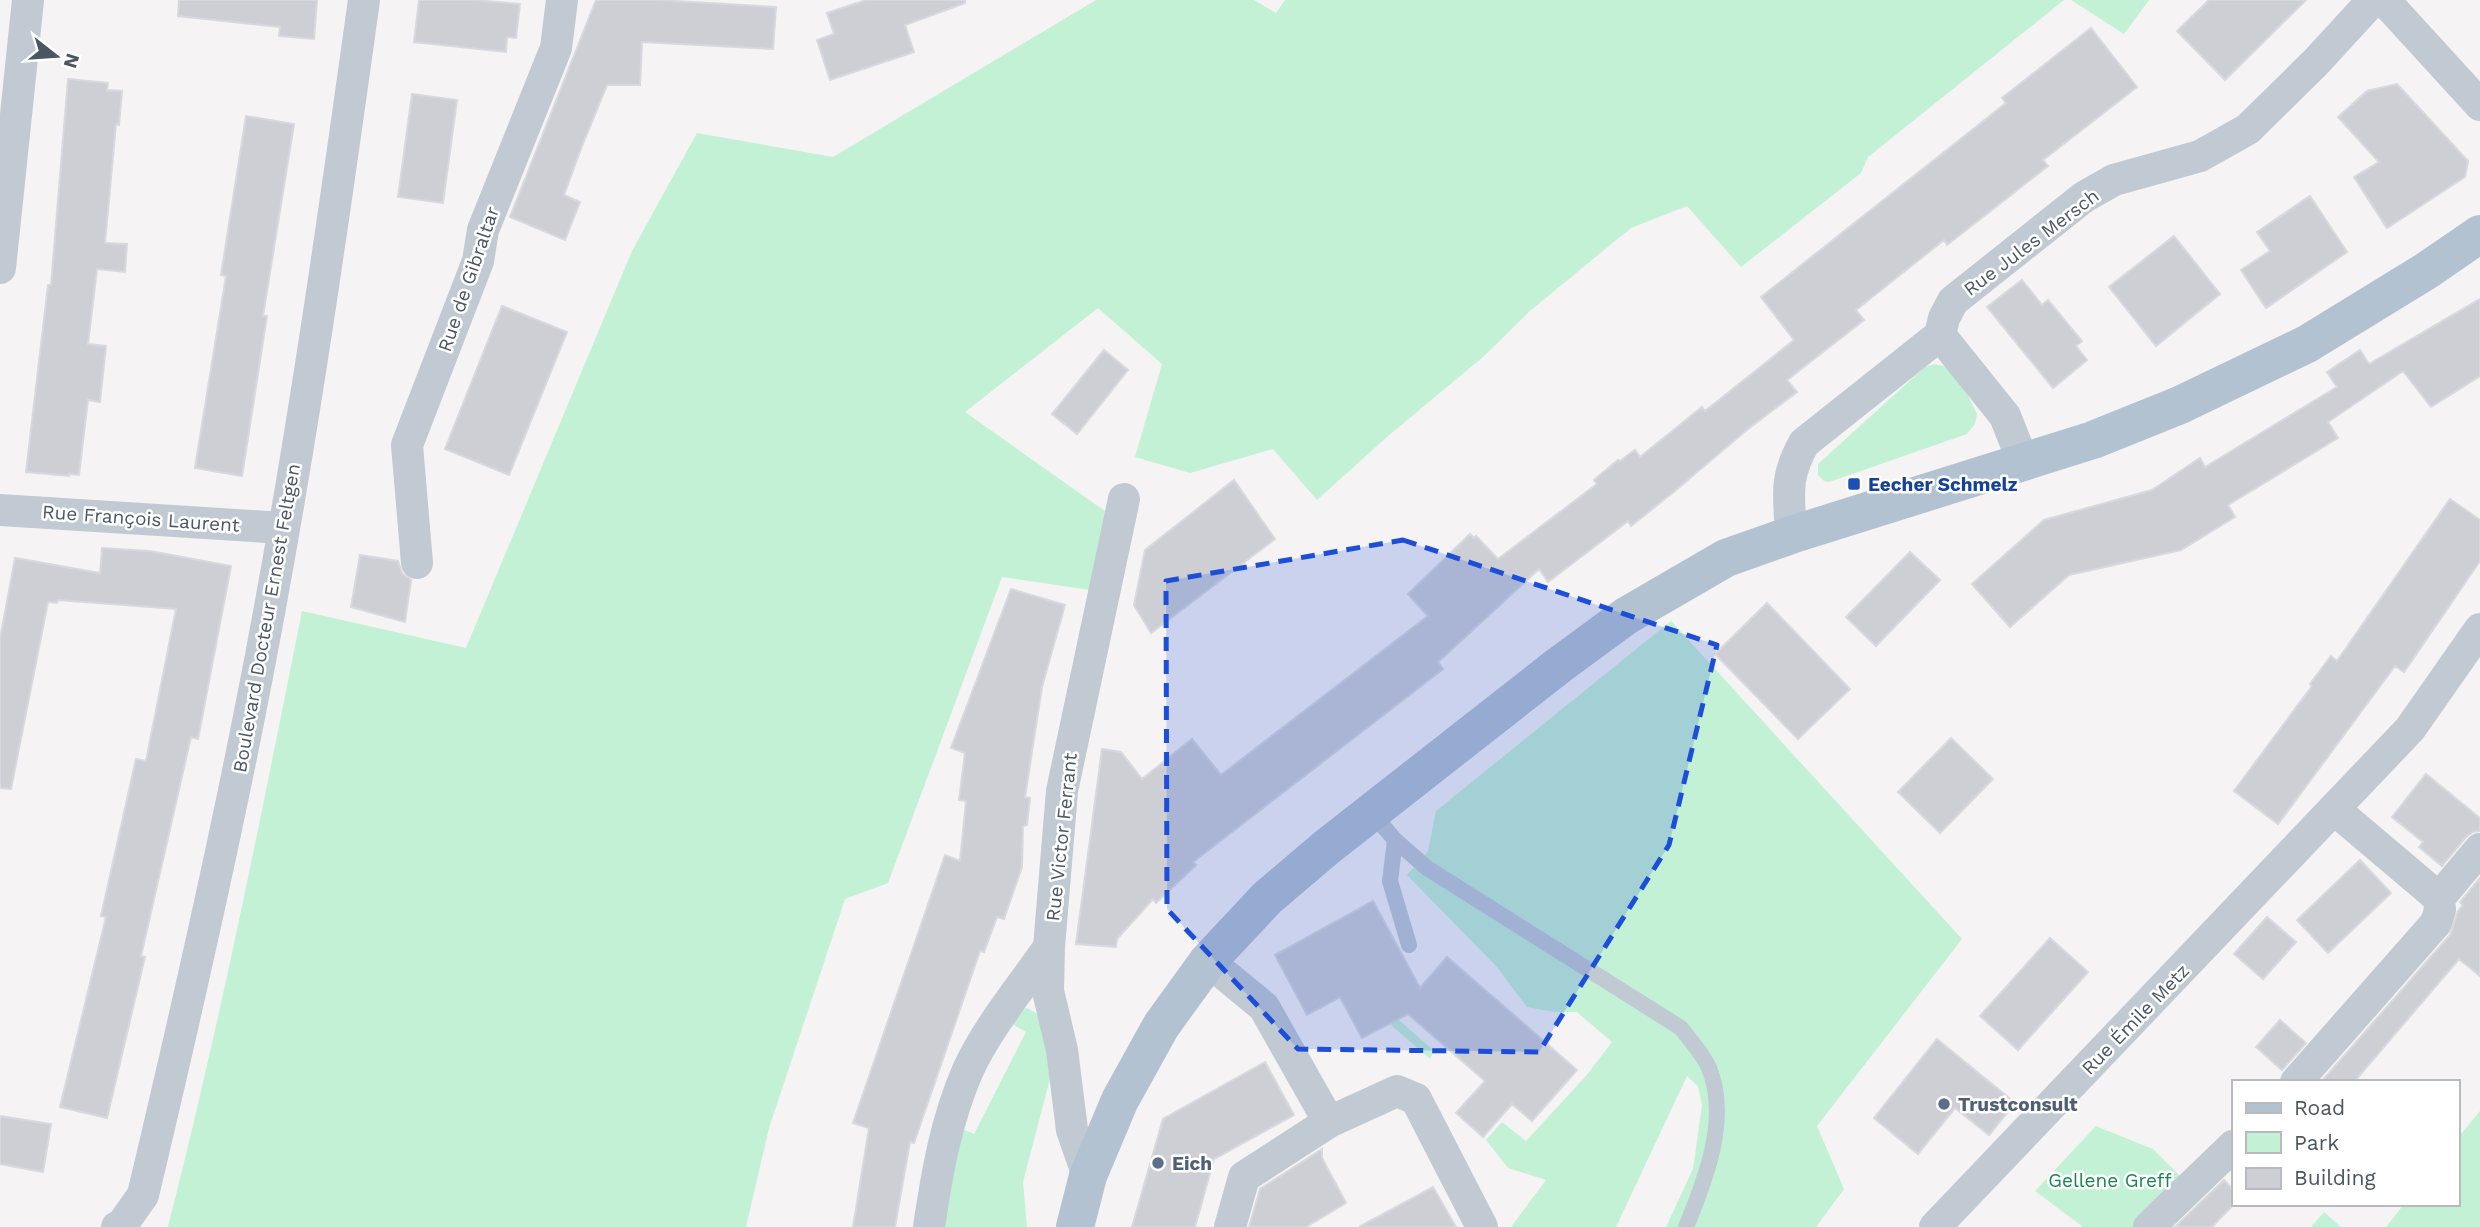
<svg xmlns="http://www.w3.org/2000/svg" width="2480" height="1227" font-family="'Work Sans',sans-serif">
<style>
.green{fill:#c3f1d5}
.building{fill:#cdcfd5;stroke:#d7d9de;stroke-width:2}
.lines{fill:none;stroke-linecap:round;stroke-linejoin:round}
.lane{stroke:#c1cad2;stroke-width:16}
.street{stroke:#c1cad2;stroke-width:32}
.primary{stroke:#b3c2d1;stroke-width:38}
.marked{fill:#1d4ed8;fill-opacity:0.2;stroke:#1d4ed8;stroke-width:5;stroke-dasharray:14 9;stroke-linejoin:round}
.transit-dot{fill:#1a4fb4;stroke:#fff;stroke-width:2.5}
.service-dot{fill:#5c6f8a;stroke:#fff;stroke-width:2.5}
.labels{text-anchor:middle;stroke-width:5;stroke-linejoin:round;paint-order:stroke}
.street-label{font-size:19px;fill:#4a5661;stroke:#fff}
.transit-label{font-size:19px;font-weight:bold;fill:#164399;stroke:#fff;text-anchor:start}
.service-label{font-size:19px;font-weight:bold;fill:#4e5e75;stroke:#fff;text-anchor:start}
.park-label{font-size:19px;fill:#17864f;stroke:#fff}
</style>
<rect width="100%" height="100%" fill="#f5f3f3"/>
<path class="green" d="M 1096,0 L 1254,0 L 1276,13 L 1285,0 L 2064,0 L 1868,157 L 1861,173 L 1741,267 L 1687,206 L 1631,228 L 1531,310 L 1483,357 L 1388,436 L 1317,500 L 1273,449 L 1190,473 L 1135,457 L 1162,364 L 1098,308 L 965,412 L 1109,514 L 1090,590 L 1002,577 L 888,883 L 845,899 L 769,1128 L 746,1227 L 168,1227 C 220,1023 261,817 302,611 L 466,648 L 632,251 L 697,133 L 833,157 Z
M 2071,0 L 2149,0 L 2124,34 Z
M 1935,364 L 1947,367 L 1958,375 L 1977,414 L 1975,424 L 1967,434 L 1829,482 L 1824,481 L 1818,475 L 1818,464 L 1925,367 Z
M 1671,621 L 1962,939 L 1817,1126 L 1844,1189 L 1816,1227 L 1666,1227 L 1693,1169 L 1702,1105 L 1698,1086 L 1687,1076 L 1616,1227 L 1511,1227 L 1546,1180 L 1508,1168 L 1486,1140 L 1502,1122 L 1526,1141 L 1586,1076 L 1612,1042 L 1577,1012 L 1555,1012 L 1527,1007 L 1496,966 L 1407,875 L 1428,851 L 1436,811 Z
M 1374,998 L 1434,1051 L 1430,1059 L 1389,1023 Z
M 1027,1008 L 1043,1017 L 1053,1067 L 1023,1182 L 1027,1227 L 942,1227 L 958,1127 L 974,1134 L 1026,1032 L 1012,1024 L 1020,1010 Z
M 2480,1111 L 2480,1227 L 2386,1227 L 2404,1204 L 2457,1204 L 2457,1139 Z
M 2096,1126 L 2153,1149 L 2186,1182 L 2139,1227 L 2083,1227 L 2035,1191 Z
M 2324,1212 L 2341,1227 L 2311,1227 Z"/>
<path class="building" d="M 179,0 L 317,0 L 314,39 L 279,36 L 280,27 L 178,16 Z
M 419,0 L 475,0 L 520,4 L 516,38 L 507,37 L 506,52 L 414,42 Z
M 596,0 L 659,0 L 776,7 L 773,49 L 642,42 L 640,85 L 607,85 L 582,146 L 564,195 L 580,202 L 565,240 L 510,217 Z
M 866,0 L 965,0 L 965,3 L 905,25 L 914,52 L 830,80 L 817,40 L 834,34 L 827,13 Z
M 2209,0 L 2306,0 L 2225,80 L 2177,31 Z
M 2091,28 L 2137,87 L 2043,160 L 2048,166 L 1947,245 L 1944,240 L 1856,310 L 1864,320 L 1787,380 L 1797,392 L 1748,429 L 1676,490 L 1631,526 L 1628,521 L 1548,582 L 1539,569 L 1438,662 L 1443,669 L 1193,862 L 1196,865 L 1156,903 L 1153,899 L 1117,939 L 1116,947 L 1076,944 L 1102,749 L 1121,752 L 1142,779 L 1192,739 L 1221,775 L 1428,616 L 1408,594 L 1470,534 L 1474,538 L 1476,536 L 1498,559 L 1597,484 L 1594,480 L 1618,460 L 1620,461 L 1635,450 L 1640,457 L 1702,407 L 1705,411 L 1794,340 L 1761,297 L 2006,103 L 2002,98 Z
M 68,79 L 108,83 L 107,90 L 122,91 L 119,125 L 116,124 L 105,243 L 127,244 L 125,272 L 97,269 L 88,344 L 106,346 L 100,402 L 88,400 L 79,475 L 69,474 L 69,476 L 26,472 L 48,285 L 51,285 Z
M 2397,84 L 2468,161 L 2465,177 L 2387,228 L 2354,177 L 2379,162 L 2338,117 L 2367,91 Z
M 412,94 L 457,100 L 443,203 L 398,197 Z
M 246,116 L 294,124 L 263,316 L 267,316 L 242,476 L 195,468 L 226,276 L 221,275 Z
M 2310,196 L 2347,252 L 2266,308 L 2241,270 L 2270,251 L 2257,232 Z
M 2174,236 L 2220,294 L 2156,346 L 2109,287 Z
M 2022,280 L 2042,305 L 2048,300 L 2082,341 L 2076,346 L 2087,360 L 2053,388 L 1987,307 Z
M 2480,299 L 2480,376 L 2431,407 L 2403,371 L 2328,422 L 2338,438 L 2228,505 L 2235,517 L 2181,550 L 2069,575 L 2010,627 L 1972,584 L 2044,520 L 2152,490 L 2200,458 L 2205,467 L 2337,387 L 2327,372 L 2360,350 L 2369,364 Z
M 502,306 L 567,332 L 509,475 L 445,449 Z
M 1104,350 L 1128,370 L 1077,434 L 1052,414 Z
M 1234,480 L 1275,539 L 1151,633 L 1134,605 L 1145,550 Z
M 2450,499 L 2480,520 L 2480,561 L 2404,672 L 2395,666 L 2278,824 L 2234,791 L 2312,686 L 2310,684 L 2331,656 L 2337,661 Z
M 102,548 L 150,551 L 231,566 L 198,739 L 191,737 L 141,956 L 145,957 L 107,1118 L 60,1107 L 106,917 L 101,916 L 136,759 L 146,761 L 176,609 L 58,600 L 57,603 L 48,602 L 11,789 L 0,788 L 0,639 L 15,558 L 100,573 Z
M 1910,552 L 1940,580 L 1876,646 L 1846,617 Z
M 360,555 L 398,561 L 402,573 L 411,580 L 405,622 L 351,607 Z
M 1011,589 L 1065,605 L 1042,687 L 1025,797 L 1030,798 L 1027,825 L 1023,826 L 1022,867 L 1004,919 L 997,917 L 984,952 L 980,951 L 914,1143 L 910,1142 L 895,1227 L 853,1227 L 869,1128 L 853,1123 L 945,855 L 960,861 L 966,801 L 959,800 L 965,753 L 951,748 Z
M 1767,603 L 1850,689 L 1798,739 L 1715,654 Z
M 1951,738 L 1993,779 L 1940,833 L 1898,792 Z
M 2426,774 L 2480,818 L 2480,831 L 2473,832 L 2466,837 L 2442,866 L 2419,847 L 2423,842 L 2392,817 Z
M 2360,860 L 2391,893 L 2328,953 L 2297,920 Z
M 2480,878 L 2480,976 L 2459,959 L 2354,1082 L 2321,1082 L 2450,935 L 2458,911 L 2463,905 L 2460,902 Z
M 1373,901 L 1420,988 L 1447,957 L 1577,1070 L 1532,1121 L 1512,1104 L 1483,1137 L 1456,1113 L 1485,1081 L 1408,1014 L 1362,1038 L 1340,997 L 1307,1015 L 1275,955 Z
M 2267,917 L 2296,942 L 2263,979 L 2234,954 Z
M 2050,938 L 2088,972 L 2018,1050 L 1980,1016 Z
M 2280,1020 L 2306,1043 L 2282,1070 L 2256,1047 Z
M 1937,1039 L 2015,1103 L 1989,1135 L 1955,1108 L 1918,1154 L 1874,1118 Z
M 1265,1062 L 1294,1115 L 1214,1159 L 1195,1227 L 1132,1227 L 1163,1119 Z
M 0,1116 L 51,1124 L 43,1172 L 0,1164 Z
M 1322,1149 L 1322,1158 L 1346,1203 L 1306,1227 L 1249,1227 L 1260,1189 Z
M 2224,1180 L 2233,1190 L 2233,1205 L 2212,1227 L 2175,1227 Z
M 1433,1187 L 1456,1227 L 1359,1227 Z"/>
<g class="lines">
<path class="lane" d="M 1372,813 L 1395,840 L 1427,868 L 1681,1028 C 1690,1040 1703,1054 1709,1068 C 1730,1118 1705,1181 1686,1227
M 1395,840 L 1390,881 L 1409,945"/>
<path class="street" d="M 2384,0 L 2480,105
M 0,268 L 28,0
M 1940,335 L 1944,318 L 1953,301 L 2084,197 L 2114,180 L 2200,156 L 2248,129 L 2316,62 L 2373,0
M 0,510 L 283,528
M 1791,535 C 1789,495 1784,479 1804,443 L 1940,335 L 2005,416 L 2024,464
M 417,563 L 407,445 L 478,261 L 483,230 L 556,48 L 562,0
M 2439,898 L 2480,849
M 1208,961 L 1264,1007 L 1329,1122
M 2296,1082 L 2436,923 L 2440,910 L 2439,898 L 2335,810
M 1088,1176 L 1072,1130 L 1062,1050 L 1048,991 L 1049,947 L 1062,791 L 1124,499
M 117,1227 L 122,1225 L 143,1195 C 181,1035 218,874 250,712 C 297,476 331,238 364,0
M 929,1227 C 937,1173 946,1120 968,1070 C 987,1028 1023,985 1049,947
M 1230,1227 L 1244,1177 L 1329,1122 L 1397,1091 L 1416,1099 L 1482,1227
M 1935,1227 L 2410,729 L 2480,629
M 2149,1227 L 2233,1146"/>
<path class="primary" d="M 1075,1227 L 1088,1176 L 1120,1100 L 1161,1026 L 1208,961 L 1267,898 L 1327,847 L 1558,666 L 1626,616 L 1726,558 L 1791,535 L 2093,440 L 2180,405 L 2307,344 L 2426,271 L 2480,234"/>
</g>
<path class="marked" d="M 1403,540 L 1717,645 L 1669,845 L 1539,1052 L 1298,1049 L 1167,909 L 1166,581 Z"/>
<rect class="transit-dot" x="1847" y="477" width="14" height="14" rx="3.5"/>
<g class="service-dot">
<circle cx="1944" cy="1104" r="7"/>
<circle cx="1158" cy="1163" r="7"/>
</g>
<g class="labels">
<g class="street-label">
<text transform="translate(2031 242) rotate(-37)" y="7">Rue Jules Mersch</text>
<text transform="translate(468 279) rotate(-71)" y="7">Rue de Gibraltar</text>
<text transform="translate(141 518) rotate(4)" y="7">Rue François Laurent</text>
<text transform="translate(266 618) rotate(-80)" y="7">Boulevard Docteur Ernest Feltgen</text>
<text transform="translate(1061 837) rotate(-84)" y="7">Rue Victor Ferrant</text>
<text transform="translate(2135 1019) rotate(-46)" y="7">Rue Émile Metz</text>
</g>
<g class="transit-label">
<text x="1868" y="491">Eecher Schmelz</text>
</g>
<g class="service-label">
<text x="1958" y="1111">Trustconsult</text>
<text x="1172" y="1170">Eich</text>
</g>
<g class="park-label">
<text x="2110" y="1187">Gellene Greff</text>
</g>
</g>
<rect x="2232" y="1080" width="228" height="126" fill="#ffffff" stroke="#b7bbc0" stroke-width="2"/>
<rect x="2246" y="1103" width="35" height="10" fill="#b3c2d1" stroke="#b7bbc0" stroke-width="2"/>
<text x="2294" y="1115" font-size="21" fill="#4a5661">Road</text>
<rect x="2246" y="1132" width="35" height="21" fill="#c3f1d5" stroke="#b7bbc0" stroke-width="2"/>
<text x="2294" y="1150" font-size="21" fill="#4a5661">Park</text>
<rect x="2246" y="1168" width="35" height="21" fill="#cdcfd5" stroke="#b7bbc0" stroke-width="2"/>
<text x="2294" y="1185" font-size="21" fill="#4a5661">Building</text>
<g transform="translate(56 56) rotate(107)" stroke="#ffffff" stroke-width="5" paint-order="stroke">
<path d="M0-5L12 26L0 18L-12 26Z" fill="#4a5661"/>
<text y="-10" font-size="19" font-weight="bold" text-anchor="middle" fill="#4a5661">N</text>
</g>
</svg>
